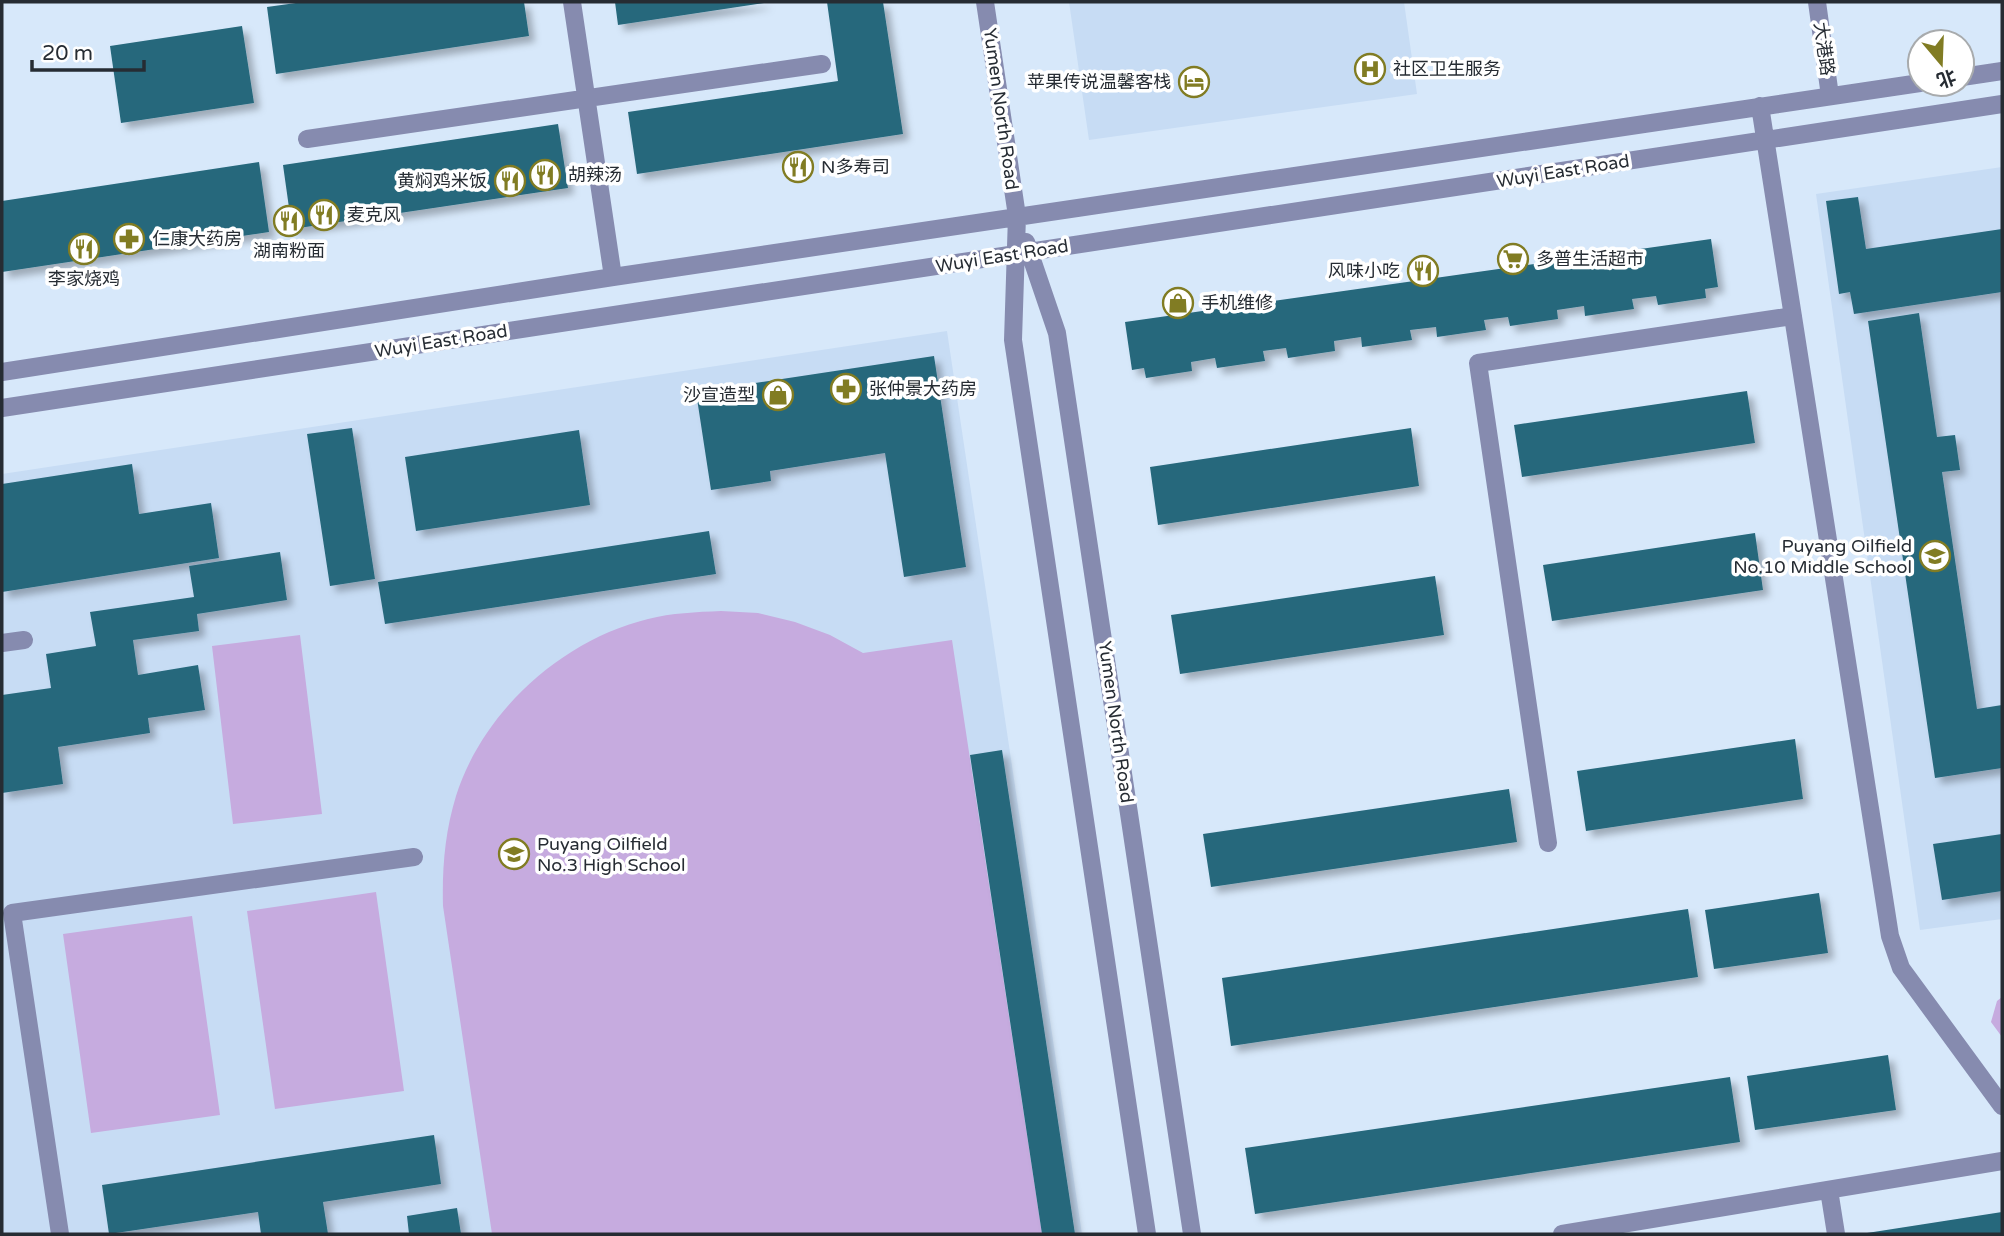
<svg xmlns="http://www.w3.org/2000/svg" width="2004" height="1236" font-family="'Varela Round','Noto Sans SC',sans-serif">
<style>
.built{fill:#c7dcf4}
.green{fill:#c6abdf}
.building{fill:#26687c;filter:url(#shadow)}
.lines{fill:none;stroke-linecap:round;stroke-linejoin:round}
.minor{stroke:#868baf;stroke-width:18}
.labels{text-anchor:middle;stroke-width:7;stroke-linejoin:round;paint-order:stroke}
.street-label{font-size:18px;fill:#262c33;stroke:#fff}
.poi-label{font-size:18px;fill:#262c33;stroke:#fff;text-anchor:start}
</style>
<defs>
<filter id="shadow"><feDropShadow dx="6" dy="6" stdDeviation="3.5" flood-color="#0004"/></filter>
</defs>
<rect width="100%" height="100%" fill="#d7e8fa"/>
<path class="built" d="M 1069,2 L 1404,2 L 1417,94 L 1089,140 Z
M 2002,167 L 2002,919 L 1920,930 L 1816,194 Z
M 947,331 L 1082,1234 L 2,1234 L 2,474 Z"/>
<path class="green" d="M 721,611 L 758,613 L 795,622 L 830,635 L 863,653 L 952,640 L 1042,1234 L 492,1234 L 443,906 C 442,868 445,832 456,796 C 483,711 562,640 648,619 C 672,613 696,612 721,611 Z
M 300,635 L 322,814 L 233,824 L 212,646 Z
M 376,892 L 404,1091 L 275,1109 L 247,911 Z
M 192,916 L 220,1115 L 91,1133 L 63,934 Z
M 2002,997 L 2002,1037 L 1991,1022 L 1997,1001 Z"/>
<path class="building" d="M 303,2 L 524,2 L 529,36 L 276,74 L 267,7 Z
M 615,2 L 764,2 L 764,3 L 618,25 Z
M 827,2 L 883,2 L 903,134 L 637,174 L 628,112 L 838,81 Z
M 242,26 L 254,103 L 121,123 L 110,46 Z
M 558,124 L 568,188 L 292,229 L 283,165 Z
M 259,162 L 269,232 L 2,272 L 2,201 Z
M 1858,197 L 1866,249 L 2002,229 L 2002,292 L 1854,314 L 1850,292 L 1839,294 L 1826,201 Z
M 1711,239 L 1718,287 L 1705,289 L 1706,298 L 1658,305 L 1656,296 L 1632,299 L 1634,309 L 1585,316 L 1584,306 L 1557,310 L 1558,319 L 1510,326 L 1508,317 L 1484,320 L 1486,330 L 1437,337 L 1436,327 L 1410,330 L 1412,340 L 1362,347 L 1361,337 L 1334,341 L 1335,351 L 1288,358 L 1286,348 L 1263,351 L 1265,361 L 1217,368 L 1215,358 L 1191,362 L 1192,371 L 1146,378 L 1144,368 L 1132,370 L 1125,322 Z
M 1919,313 L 1937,437 L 1955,435 L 1960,470 L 1942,472 L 1977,709 L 2002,705 L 2002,768 L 1935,778 L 1868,321 Z
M 934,356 L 966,567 L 904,577 L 885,453 L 770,471 L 771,481 L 711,490 L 696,392 Z
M 1747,391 L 1755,443 L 1522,477 L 1514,425 Z
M 352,428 L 375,579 L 330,586 L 307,434 Z
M 1411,428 L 1419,486 L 1158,525 L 1150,467 Z
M 579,430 L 590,505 L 416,531 L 405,457 Z
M 132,464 L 139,514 L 211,503 L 219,558 L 2,592 L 2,484 Z
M 709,531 L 716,574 L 385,624 L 378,582 Z
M 1755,533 L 1763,590 L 1552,621 L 1543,565 Z
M 280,552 L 287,600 L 197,614 L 199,631 L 133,640 L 138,675 L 198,665 L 205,710 L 148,718 L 150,733 L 58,747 L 63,784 L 2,793 L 2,695 L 51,688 L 46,654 L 96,646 L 90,612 L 194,597 L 189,566 Z
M 1435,576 L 1444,635 L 1180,674 L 1171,615 Z
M 1795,739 L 1803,799 L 1586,831 L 1577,771 Z
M 1002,750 L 1075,1234 L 1042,1234 L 970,755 Z
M 1509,789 L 1517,842 L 1211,887 L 1203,834 Z
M 2002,834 L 2002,891 L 1942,900 L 1933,844 Z
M 1819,893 L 1828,953 L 1714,969 L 1705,910 Z
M 1688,909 L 1698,977 L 1231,1046 L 1222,978 Z
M 1888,1055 L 1896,1110 L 1755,1130 L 1747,1076 Z
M 1730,1077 L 1740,1142 L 1255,1214 L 1245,1148 Z
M 434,1135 L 441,1184 L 323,1202 L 328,1234 L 261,1234 L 258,1212 L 109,1234 L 102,1185 Z
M 457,1208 L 461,1234 L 409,1234 L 407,1216 Z
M 2002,1212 L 2002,1234 L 1867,1234 L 1867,1233 Z"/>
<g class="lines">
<path class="minor" d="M 572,2 L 613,277
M 985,2 L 1017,216 L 1013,340 L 1147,1234
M 1817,2 L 1830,96
M 1962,77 L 2002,71
M 1760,106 L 1890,936 L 1901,968 L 2002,1106
M 307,139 L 822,64
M 1026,242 L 1057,333 L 1192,1234
M 2,372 L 613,277 L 1920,83
M 2,408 L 2002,104
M 2,643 L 24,640
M 1548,843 L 1478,363 L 1793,316
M 1829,1190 L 1836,1234
M 60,1234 L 12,913 L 414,857
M 1562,1234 L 2002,1161"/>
</g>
<defs>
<g id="hospital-ring" transform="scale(1.575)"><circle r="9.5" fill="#fff" stroke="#817c23" stroke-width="1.5"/><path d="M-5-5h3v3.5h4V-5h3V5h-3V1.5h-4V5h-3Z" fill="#817c23"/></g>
<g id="hotel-ring" transform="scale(1.575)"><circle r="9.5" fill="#fff" stroke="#817c23" stroke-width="1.5"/><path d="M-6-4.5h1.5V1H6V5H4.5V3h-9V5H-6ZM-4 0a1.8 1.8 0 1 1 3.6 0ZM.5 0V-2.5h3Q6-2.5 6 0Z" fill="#817c23"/></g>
<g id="restaurant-ring" transform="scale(1.575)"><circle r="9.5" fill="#fff" stroke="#817c23" stroke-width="1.5"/><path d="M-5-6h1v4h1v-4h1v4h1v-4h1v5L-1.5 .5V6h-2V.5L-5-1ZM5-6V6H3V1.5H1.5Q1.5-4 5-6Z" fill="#817c23"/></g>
<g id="pharmacy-ring" transform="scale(1.575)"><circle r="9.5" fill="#fff" stroke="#817c23" stroke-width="1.5"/><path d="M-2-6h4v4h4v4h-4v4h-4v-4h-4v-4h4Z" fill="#817c23"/></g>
<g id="supermarket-ring" transform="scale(1.575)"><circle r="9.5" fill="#fff" stroke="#817c23" stroke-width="1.5"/><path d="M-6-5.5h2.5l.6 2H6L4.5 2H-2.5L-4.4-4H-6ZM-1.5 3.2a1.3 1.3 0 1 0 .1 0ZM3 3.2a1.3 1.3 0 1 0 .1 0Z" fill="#817c23"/></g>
<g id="shop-ring" transform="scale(1.575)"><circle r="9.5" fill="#fff" stroke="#817c23" stroke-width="1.5"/><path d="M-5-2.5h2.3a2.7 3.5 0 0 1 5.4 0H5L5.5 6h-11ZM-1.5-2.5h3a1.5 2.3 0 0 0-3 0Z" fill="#817c23"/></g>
<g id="school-ring" transform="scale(1.575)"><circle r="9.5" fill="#fff" stroke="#817c23" stroke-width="1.5"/><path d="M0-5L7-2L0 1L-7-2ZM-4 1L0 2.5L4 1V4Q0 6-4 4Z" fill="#817c23"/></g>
</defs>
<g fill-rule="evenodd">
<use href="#hospital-ring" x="1370" y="69"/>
<use href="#hotel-ring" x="1194" y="82"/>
<use href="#restaurant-ring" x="798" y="167"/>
<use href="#restaurant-ring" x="545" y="175"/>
<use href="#restaurant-ring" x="510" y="181"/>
<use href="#restaurant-ring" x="324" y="215"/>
<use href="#restaurant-ring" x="289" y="221"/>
<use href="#pharmacy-ring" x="129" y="239"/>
<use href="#restaurant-ring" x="84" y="249"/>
<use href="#supermarket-ring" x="1513" y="259"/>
<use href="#restaurant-ring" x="1423" y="271"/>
<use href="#shop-ring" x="1178" y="303"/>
<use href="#pharmacy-ring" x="846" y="389"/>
<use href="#shop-ring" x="778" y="395"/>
<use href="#school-ring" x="1935" y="556"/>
<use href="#school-ring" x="514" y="854"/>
</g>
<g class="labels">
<g class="street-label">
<text transform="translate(1824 49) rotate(82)" y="6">大港路</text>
<text transform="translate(1001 109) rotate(82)" y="6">Yumen North Road</text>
<text transform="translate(1563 171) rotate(-9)" y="6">Wuyi East Road</text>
<text transform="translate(1002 256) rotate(-9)" y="6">Wuyi East Road</text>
<text transform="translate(441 341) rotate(-9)" y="6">Wuyi East Road</text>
<text transform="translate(1116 722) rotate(82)" y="6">Yumen North Road</text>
</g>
<g class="poi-label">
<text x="1393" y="75">社区卫生服务</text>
<text x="1171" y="88" text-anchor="end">苹果传说温馨客栈</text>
<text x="821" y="173">N多寿司</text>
<text x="568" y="181">胡辣汤</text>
<text x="487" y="187" text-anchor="end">黄焖鸡米饭</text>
<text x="347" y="221">麦克风</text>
<text x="152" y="245">仁康大药房</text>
<text x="289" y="257" text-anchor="middle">湖南粉面</text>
<text x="1536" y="265">多普生活超市</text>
<text x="1400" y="277" text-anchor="end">风味小吃</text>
<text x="84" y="285" text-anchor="middle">李家烧鸡</text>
<text x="1201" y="309">手机维修</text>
<text x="869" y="395">张仲景大药房</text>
<text x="755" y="401" text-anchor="end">沙宣造型</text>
<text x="1912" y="552" text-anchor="end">Puyang Oilfield<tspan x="1912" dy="21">No.10 Middle School</tspan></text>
<text x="537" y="850">Puyang Oilfield<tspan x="537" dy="21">No.3 High School</tspan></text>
</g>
</g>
<rect width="2004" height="1236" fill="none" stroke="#262c33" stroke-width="7"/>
<g transform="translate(1941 63) rotate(161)"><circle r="33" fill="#ffffff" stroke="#a8abad" stroke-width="2"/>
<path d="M0-5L12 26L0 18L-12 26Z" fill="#817c23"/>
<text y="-10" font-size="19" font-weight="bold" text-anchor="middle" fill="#262c33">北</text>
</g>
<path d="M32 60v10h112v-10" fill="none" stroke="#262c33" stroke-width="3.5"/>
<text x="42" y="60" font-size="21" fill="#262c33" stroke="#ffffff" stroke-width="5" paint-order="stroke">20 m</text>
</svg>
